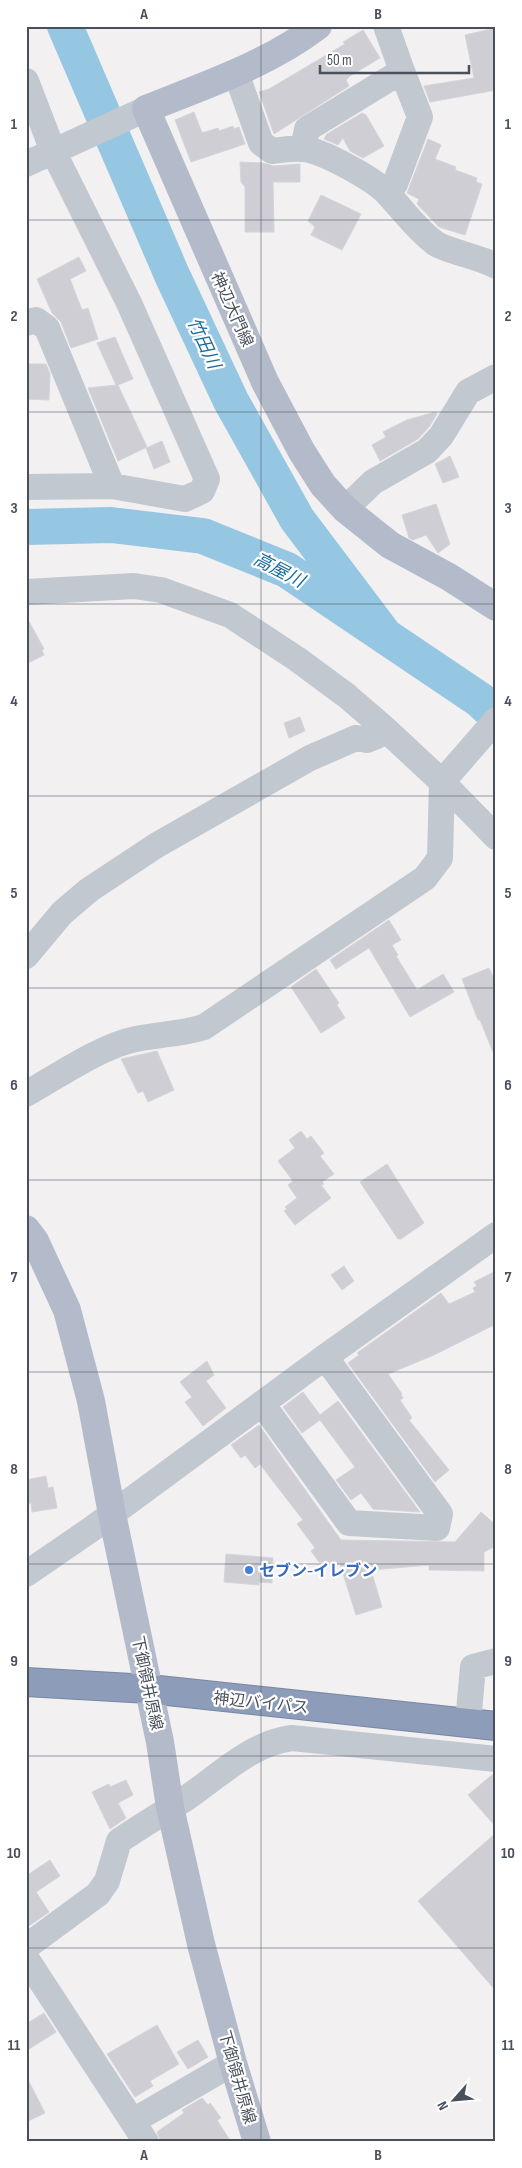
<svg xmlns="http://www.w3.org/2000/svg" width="522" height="2168" font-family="'Sofia Sans Condensed','Noto Sans JP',sans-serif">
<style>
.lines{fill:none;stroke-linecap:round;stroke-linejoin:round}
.river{stroke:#96c7e2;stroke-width:36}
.building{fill:#ceced4;stroke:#d4d5da}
.highway-casing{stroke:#7887a4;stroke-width:30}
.minor{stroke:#c2c8d0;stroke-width:26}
.major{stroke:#b3bbcb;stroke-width:28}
.highway{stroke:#8d9cb8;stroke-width:28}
.grid{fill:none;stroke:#4a505b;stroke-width:1;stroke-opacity:0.55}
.shop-dot{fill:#3f7fe0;stroke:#fff;stroke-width:2}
.labels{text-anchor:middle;stroke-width:4.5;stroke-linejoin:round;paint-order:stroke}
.street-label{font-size:16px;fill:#4a505b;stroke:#fff}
.shop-label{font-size:16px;font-weight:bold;fill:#366cbe;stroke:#fff;text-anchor:start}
.water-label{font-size:18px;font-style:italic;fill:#1d6d9b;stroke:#fff}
.neatline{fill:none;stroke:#4a505b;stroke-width:2}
.grid-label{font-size:16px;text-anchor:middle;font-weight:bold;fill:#4a505b}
</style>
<rect width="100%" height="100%" fill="#f2f0f0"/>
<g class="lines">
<path class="river" d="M 65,26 L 172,275 L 231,401 L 297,519 L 386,637
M 26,527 L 111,525 L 203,536 L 287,570 L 480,700 L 496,715"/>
</g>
<path class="building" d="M 496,28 L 496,90 L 430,102 L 424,86 L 474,78 L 465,35 Z
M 363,30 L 380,58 L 350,76 L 346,80 L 349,86 L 274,134 L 259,92 L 269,89 L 345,44 L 343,42 Z
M 194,112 L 202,133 L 218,128 L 219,131 L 233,126 L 234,129 L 239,127 L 245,144 L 191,162 L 175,120 Z
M 362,113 L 366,115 L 384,146 L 363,158 L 350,151 L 343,138 L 338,145 L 324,139 L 327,134 Z
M 428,139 L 441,145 L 435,159 L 456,167 L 455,170 L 477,178 L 476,182 L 482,184 L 465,235 L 439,227 L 417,204 L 419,199 L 407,193 Z
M 240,162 L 263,163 L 274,166 L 300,164 L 300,182 L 273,182 L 274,232 L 245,232 L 245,187 L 241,182 Z
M 321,195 L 361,214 L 342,250 L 311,235 L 315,227 L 308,221 Z
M 79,257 L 86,271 L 70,279 L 82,310 L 88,308 L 98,339 L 71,348 L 61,322 L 52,313 L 37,279 Z
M 115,337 L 133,379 L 118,385 L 147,447 L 118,461 L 88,388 L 116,385 L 97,343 Z
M 26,364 L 46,364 L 50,374 L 49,400 L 26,399 Z
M 435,412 L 437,414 L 429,427 L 418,439 L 380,461 L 372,445 L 386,437 L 383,432 L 407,420 Z
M 162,441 L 170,462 L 154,469 L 146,448 Z
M 450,456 L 459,477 L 443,483 L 435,464 Z
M 436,504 L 450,544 L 438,553 L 426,535 L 413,540 L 409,538 L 402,515 Z
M 26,616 L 44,649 L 42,650 L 44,655 L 26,664 Z
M 300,717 L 305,731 L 289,738 L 284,723 Z
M 389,920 L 401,940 L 392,945 L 398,955 L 396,956 L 417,990 L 443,974 L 454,992 L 410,1017 L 369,948 L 336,969 L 330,960 Z
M 489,968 L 496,983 L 495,1057 L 480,1020 L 478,1020 L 462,979 Z
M 316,969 L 339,1003 L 337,1005 L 345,1018 L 321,1033 L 291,987 Z
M 157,1051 L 174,1090 L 148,1102 L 143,1091 L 138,1093 L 121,1059 Z
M 301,1131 L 307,1139 L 311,1136 L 324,1153 L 320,1156 L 334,1174 L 322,1182 L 324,1184 L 321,1185 L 331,1198 L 295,1225 L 284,1211 L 287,1209 L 285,1207 L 297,1198 L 288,1185 L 293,1181 L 278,1161 L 295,1148 L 289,1140 Z
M 387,1164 L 424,1223 L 401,1239 L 398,1239 L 360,1182 Z
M 344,1266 L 354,1281 L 342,1290 L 331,1275 Z
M 496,1271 L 496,1324 L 434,1355 L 388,1374 L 402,1394 L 401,1395 L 403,1398 L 400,1400 L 412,1418 L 409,1420 L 449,1470 L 435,1482 L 348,1363 L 359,1355 L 357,1353 L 441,1293 L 449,1304 L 475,1292 L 473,1288 L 477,1286 L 474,1282 Z
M 207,1361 L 214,1375 L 206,1381 L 226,1408 L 203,1426 L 185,1402 L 192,1397 L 180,1382 Z
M 303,1392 L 320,1415 L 338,1401 L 420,1512 L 373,1509 L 361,1493 L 351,1500 L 336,1480 L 355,1467 L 320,1420 L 302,1433 L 283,1407 Z
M 259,1425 L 341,1540 L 455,1542 L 481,1512 L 496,1525 L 496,1546 L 484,1552 L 484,1571 L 429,1570 L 429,1565 L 371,1570 L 382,1607 L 356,1615 L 340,1564 L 319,1562 L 311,1551 L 315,1548 L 297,1524 L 303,1520 L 272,1480 L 260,1464 L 255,1468 L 245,1455 L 241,1458 L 231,1445 Z
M 46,1476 L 48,1488 L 53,1487 L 57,1508 L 32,1512 L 31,1503 L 26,1504 L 26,1480 Z
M 226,1554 L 273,1558 L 272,1583 L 259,1582 L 259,1585 L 224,1582 Z
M 493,1774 L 496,1774 L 496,1827 L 468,1795 Z
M 126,1780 L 133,1795 L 118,1803 L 126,1818 L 110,1829 L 92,1792 L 109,1784 L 110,1787 Z
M 496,1833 L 496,1991 L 418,1901 Z
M 50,1860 L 60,1876 L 36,1892 L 49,1912 L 26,1928 L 26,1876 Z
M 44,2013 L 56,2032 L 26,2051 L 26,2024 Z
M 157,2025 L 179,2064 L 150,2081 L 153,2086 L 135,2097 L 107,2054 Z
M 198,2040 L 208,2057 L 188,2069 L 177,2052 Z
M 26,2076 L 45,2113 L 26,2122 Z
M 202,2098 L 208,2105 L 210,2103 L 221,2118 L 217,2120 L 231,2142 L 161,2142 L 157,2132 L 184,2113 L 182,2110 Z"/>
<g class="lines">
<g class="highway-casing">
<path id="highway" d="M 26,1682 L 149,1689 L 496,1726"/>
</g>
<path class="minor" d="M 236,73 L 261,143 L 272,151 C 282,150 293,148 303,149 C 322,150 373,179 387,193 C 403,210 416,229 435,243 C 448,252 478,256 496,266
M 26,81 L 53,151 L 129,303 L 207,479 L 202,491 L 185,499 L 112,486 L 26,487
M 303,149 L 307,129 L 402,71 L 386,26
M 26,164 L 146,109
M 386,192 L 395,184 L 420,117 L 402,71
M 26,323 L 36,320 L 47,328 L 112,486
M 345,509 L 373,482 L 427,451 L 441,436 L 468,392 L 496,377
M 26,592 L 134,586 L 161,590 L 230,615 L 297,659 L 347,696 L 383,727 L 442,782 L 496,837
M 26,956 L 62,913 L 89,890 L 157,845 L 310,758 L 356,738 L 367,740 L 377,736 L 383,727
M 26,1094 C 58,1076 101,1046 136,1039 C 159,1034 182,1034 204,1027 L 425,878 L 440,858 L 442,782 L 496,720
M 263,1405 L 349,1523 L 437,1528 L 440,1514 L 325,1357
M 26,1574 L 93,1528 L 325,1357 L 496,1235
M 468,1723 L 473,1667 L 496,1661
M 26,1947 L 98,1894 L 107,1881 L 119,1841 C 141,1826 163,1813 185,1799 C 218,1777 251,1743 292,1738 L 496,1759
M 26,1958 L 146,2142
M 133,2121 L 233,2063"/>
<path class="major" d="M 318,26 C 267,65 205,85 146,109 L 265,382 L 302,452 L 323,485 L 345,509 L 390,545 L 449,577 L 496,607
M 26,1229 L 35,1241 L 67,1310 L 91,1401 L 112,1514 L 160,1742 L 170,1807 L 201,1944 L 233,2063 L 257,2142"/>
<use href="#highway" class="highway"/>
</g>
<path class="grid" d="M 261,26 L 261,2142M 26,220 L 496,220M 26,412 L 496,412M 26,604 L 496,604M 26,796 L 496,796M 26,988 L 496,988M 26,1180 L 496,1180M 26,1372 L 496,1372M 26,1564 L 496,1564M 26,1756 L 496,1756M 26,1948 L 496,1948"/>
<circle class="shop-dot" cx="249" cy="1570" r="5"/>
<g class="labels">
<g class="street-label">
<text transform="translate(233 309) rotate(66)" y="6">神辺大門線</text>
<text transform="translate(148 1683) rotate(78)" y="6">下御領井原線</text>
<text transform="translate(261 1702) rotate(6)" y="6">神辺バイパス</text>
<text transform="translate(238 2077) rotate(74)" y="6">下御領井原線</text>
</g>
<g class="shop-label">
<text x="259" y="1576">セブン-イレブン</text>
</g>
<g class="water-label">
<text transform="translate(204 343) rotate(65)" y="6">竹田川</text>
<text transform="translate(279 570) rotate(27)" y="6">高屋川</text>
</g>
</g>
<rect width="522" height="2168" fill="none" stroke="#ffffff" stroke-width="55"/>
<g transform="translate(454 2100) rotate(243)" stroke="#ffffff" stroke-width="4" paint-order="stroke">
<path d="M0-4L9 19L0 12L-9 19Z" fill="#4a505b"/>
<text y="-8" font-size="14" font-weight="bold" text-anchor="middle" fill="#4a505b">N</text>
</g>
<path d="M320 65v8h149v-8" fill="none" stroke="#4a505b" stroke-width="2.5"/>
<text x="327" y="65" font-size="15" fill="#4a505b" stroke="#ffffff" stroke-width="4" paint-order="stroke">50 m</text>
<rect x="28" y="28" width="466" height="2112" class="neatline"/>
<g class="grid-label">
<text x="144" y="19">A</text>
<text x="378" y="19">B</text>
<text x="14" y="129">1</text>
<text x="508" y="129">1</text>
<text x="14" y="321">2</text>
<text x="508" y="321">2</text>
<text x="14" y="513">3</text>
<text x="508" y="513">3</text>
<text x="14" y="706">4</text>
<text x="508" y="706">4</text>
<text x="14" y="898">5</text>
<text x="508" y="898">5</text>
<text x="14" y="1090">6</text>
<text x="508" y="1090">6</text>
<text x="14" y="1282">7</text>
<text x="508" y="1282">7</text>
<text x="14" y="1474">8</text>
<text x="508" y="1474">8</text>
<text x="14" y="1666">9</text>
<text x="508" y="1666">9</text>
<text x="14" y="1858">10</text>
<text x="508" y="1858">10</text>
<text x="14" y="2050">11</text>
<text x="508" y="2050">11</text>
<text x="144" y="2160">A</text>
<text x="378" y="2160">B</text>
</g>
</svg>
